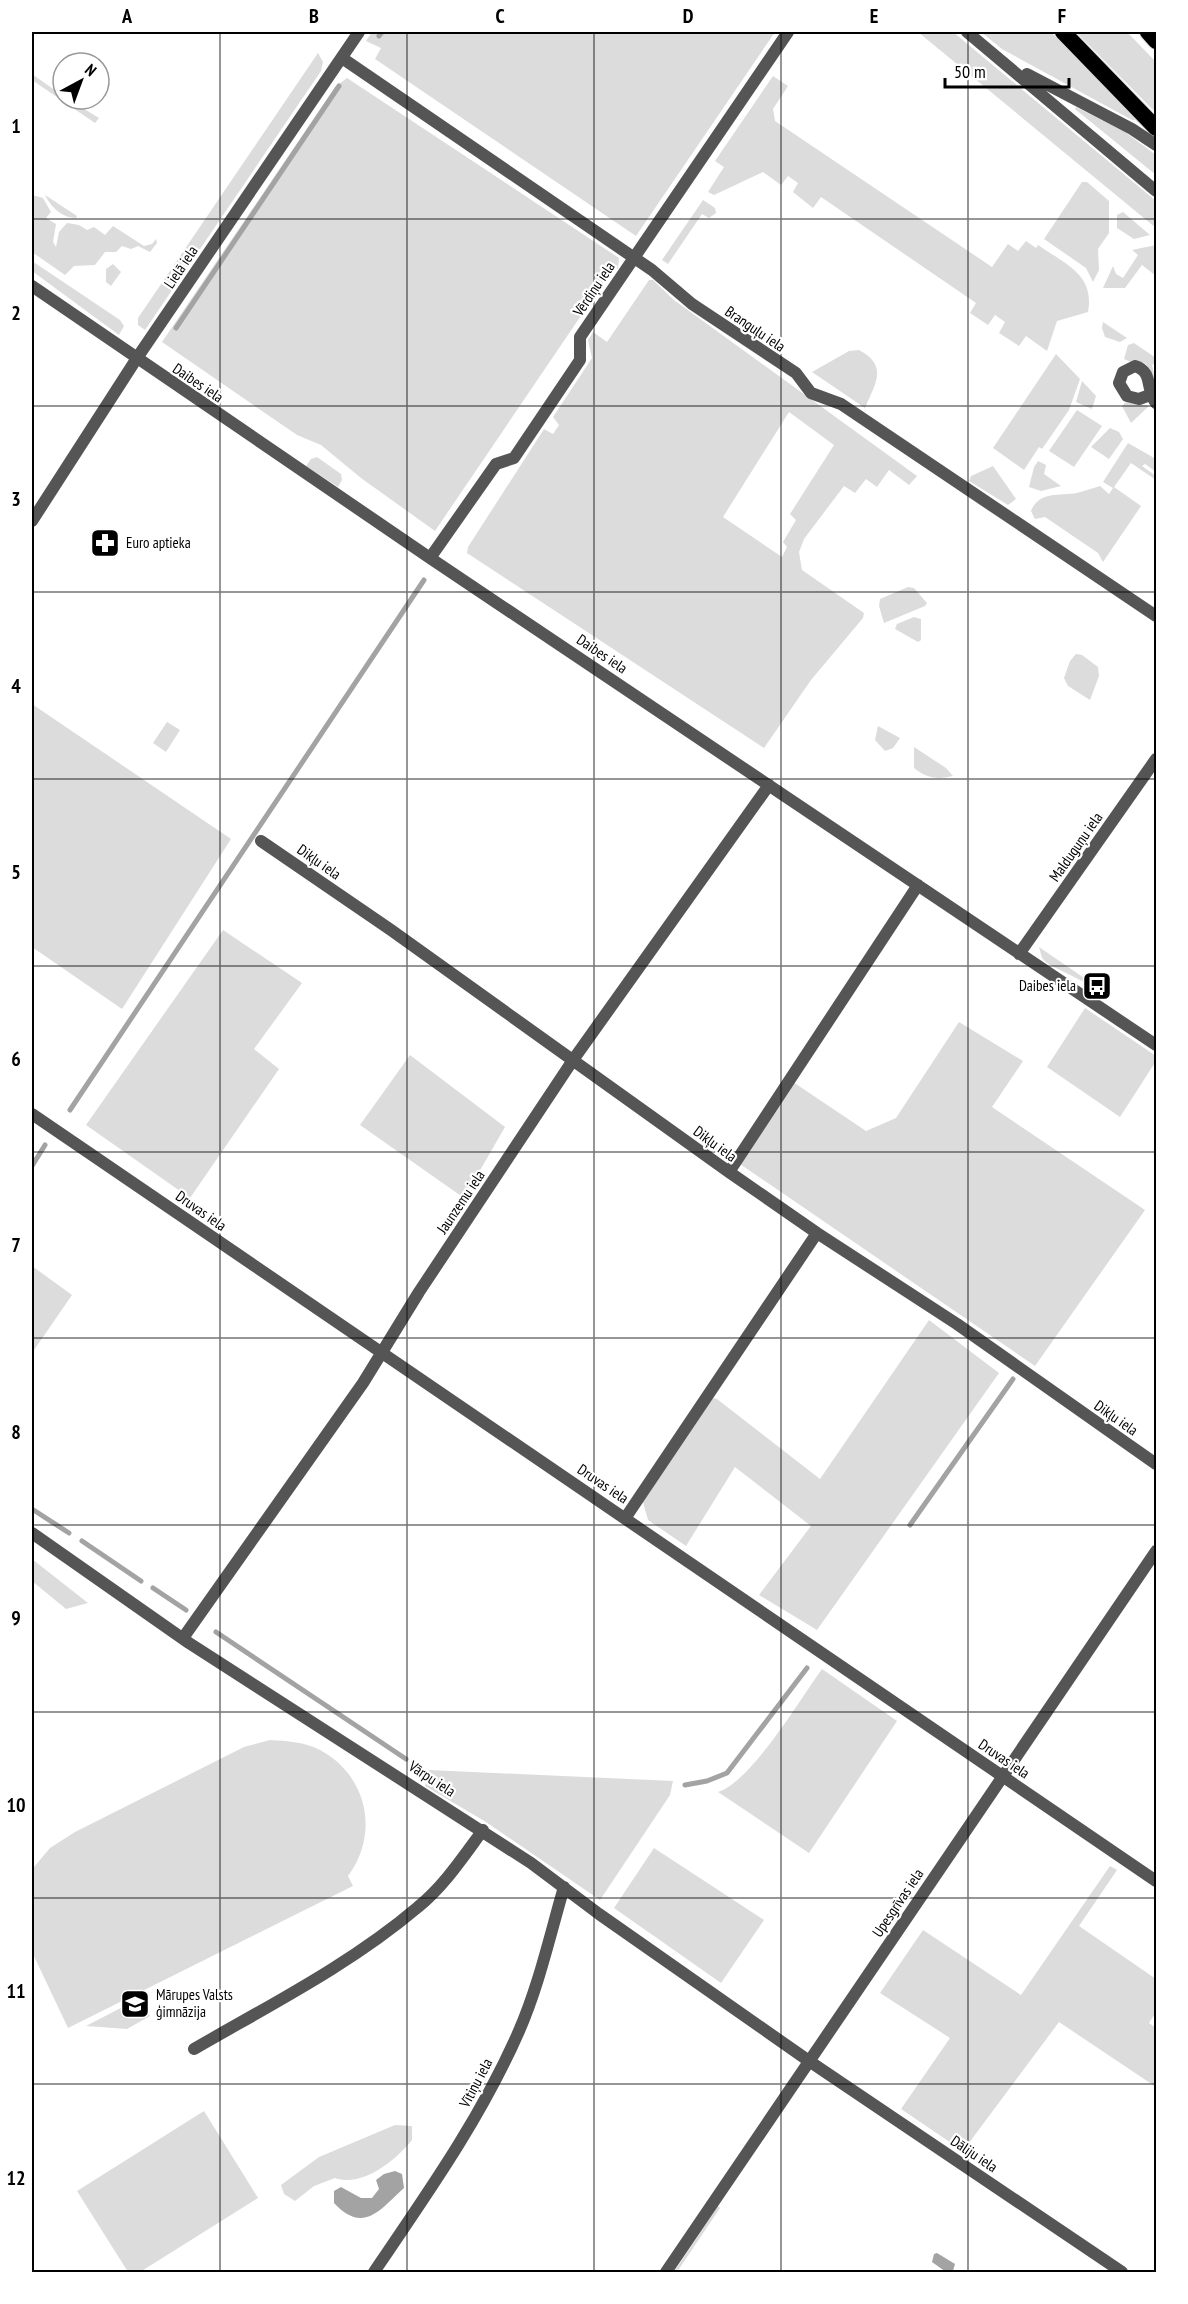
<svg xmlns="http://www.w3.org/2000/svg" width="1188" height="2304" font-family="'PT Sans Narrow',sans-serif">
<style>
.green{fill:#dcdcdc;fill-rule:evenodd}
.water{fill:#a3a3a3}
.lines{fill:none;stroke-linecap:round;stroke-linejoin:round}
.stream{stroke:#a3a3a3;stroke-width:5}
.trunk-casing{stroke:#dbdbdb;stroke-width:18}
.minor{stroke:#555;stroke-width:12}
.tertiary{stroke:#555;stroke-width:12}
.trunk{stroke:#000;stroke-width:16}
.grid{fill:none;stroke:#000;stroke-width:1.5;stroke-opacity:0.55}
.labels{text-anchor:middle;stroke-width:4.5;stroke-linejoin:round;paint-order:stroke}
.street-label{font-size:15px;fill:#000;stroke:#fff}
.poi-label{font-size:15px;fill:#000;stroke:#fff;text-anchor:start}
.neatline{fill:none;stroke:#000;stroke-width:2}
.grid-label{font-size:20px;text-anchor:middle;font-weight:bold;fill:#000}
</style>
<rect width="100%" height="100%" fill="#fff"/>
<path class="green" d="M 372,32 L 775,32 L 636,236 L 375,59 L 381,48 L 366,41 Z
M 918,32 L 953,32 L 1156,201 L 1156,228 Z
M 981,32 L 1051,32 L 1137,120 L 1132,120 L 1002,49 Z
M 1076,32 L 1127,32 L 1156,62 L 1156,113 Z
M 318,53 L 323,62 L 321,71 L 145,330 L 138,325 L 138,318 Z
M 32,74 L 63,96 L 63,99 L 68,99 L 99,118 L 95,123 L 32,80 Z
M 773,76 L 788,86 L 773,109 L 775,121 L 992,267 L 1008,244 L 1018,251 L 1026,241 L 1036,248 L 1038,245 C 1065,264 1095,274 1088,312 L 1057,321 L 1047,351 L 1026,336 L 1019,346 L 999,333 L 1005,322 L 995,315 L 988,325 L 970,313 L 976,303 L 821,197 L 813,208 L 793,192 L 798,183 L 788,176 L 781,185 L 763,172 L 714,195 L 708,192 L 724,167 L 715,161 Z
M 347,78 L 619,258 L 618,269 L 614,267 L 435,531 L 361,478 L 321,445 L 297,435 L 162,342 L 335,87 Z
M 1076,107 L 1125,132 L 1156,155 L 1156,175 L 1075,109 Z
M 1082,182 L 1087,182 L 1109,201 L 1109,233 L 1098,249 L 1099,270 L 1093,282 L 1086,268 L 1044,239 Z
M 32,195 L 43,198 L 51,212 L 46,218 L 56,224 L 53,242 L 56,247 L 59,232 L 67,223 L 79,225 L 87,230 L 94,227 L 105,235 L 113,226 L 144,246 L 152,244 L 156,239 L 157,243 L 150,252 L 138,246 L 131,249 L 122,246 L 116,252 L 105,252 L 95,265 L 74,266 L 65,275 L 32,252 Z
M 45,195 L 77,216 L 76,218 C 62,218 51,207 45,195 Z
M 703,200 L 715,208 L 716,213 L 709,218 L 702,214 L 668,264 L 662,260 Z
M 1123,212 L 1150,235 L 1134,239 L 1117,228 L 1117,215 Z
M 1156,245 L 1156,276 L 1142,265 L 1125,288 L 1103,288 L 1113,266 L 1116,274 L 1123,278 L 1138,255 L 1132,250 Z
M 32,261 L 120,320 L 124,326 L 119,335 L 32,271 Z
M 113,264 L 121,272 L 111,286 L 106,282 L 106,269 Z
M 649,280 L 653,280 L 674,300 L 917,476 L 909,485 L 889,470 L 877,487 L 866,479 L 855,493 L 844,486 L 804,539 L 799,552 L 802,570 L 864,613 L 863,618 L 811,680 L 764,748 L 467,553 L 468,547 L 544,429 L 553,434 L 559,425 L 553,417 L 592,358 L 588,340 L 593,332 L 607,342 ZM 789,412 L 834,445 L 790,514 L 796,520 L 783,542 L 787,547 L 782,557 L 723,517 Z
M 1103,322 L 1127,338 L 1120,342 L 1105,337 L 1102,328 Z
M 1134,343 L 1156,358 L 1156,363 L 1152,365 L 1156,382 C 1142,351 1145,369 1124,359 L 1128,345 Z
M 859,350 C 889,366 875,384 865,408 L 812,372 L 849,351 Z
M 1056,354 L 1080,379 L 1069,410 L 1042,449 L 1039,447 L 1024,470 L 993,448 Z
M 1082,381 L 1096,396 L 1092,409 L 1076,402 Z
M 1126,402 L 1149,406 L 1131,423 L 1122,406 Z
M 1077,410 L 1102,426 L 1074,467 L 1049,451 Z
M 1110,428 L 1119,432 L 1123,439 L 1109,459 L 1091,447 Z
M 1128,443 L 1156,459 L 1156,472 L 1145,464 L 1142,466 L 1156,476 L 1156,480 L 1131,463 L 1114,487 L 1141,506 L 1103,562 L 1098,553 L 1045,517 L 1035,519 L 1031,511 C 1039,491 1059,496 1077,493 C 1085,491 1093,488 1100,486 L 1109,494 L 1113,488 L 1103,482 Z
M 317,457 L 341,474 L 342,480 L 338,487 L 306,466 L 311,459 Z
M 1038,461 L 1046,465 L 1044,474 L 1061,486 L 1041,491 L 1029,487 L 1034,467 Z
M 993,466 L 1016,499 L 1008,505 L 969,481 L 971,476 Z
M 908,587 L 914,588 L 927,603 L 925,606 L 884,623 L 879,606 L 880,599 Z
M 914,617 L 921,619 L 921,640 L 918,642 L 895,629 L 897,624 Z
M 1076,654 L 1082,655 L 1098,667 L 1099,676 L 1090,700 L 1068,686 L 1064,678 L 1070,661 Z
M 32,704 L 231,839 L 122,1009 L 32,947 Z
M 167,722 L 180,730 L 166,752 L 153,743 Z
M 878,726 L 900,738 L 893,748 L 885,751 L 875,740 Z
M 914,747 L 946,768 L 953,776 C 936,780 927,778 914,768 Z
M 223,930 L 302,983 L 254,1049 L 279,1069 L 190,1198 L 86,1125 Z
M 1039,947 L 1093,984 L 1092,986 L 1048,964 L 1042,958 Z
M 1085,1008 L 1156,1056 L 1156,1061 L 1120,1117 L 1047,1067 Z
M 959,1022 L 1023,1061 L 992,1107 L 1145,1210 L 1035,1366 L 740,1164 L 793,1082 L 866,1131 L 896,1118 Z
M 410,1055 L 505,1127 L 464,1198 L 360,1125 Z
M 32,1266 L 72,1295 L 32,1353 Z
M 929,1320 L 999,1373 L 817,1630 L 759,1595 L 811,1526 L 735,1467 L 686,1546 L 648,1520 L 643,1502 L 713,1398 L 717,1399 L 820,1479 Z
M 32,1559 L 88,1603 L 66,1609 L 32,1581 Z
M 822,1669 L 897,1721 L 809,1853 L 718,1792 C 751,1782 801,1698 822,1669 Z
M 270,1740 C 287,1741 305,1742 320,1750 C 367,1775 380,1833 348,1876 L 353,1886 L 68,2028 L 32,1952 L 34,1867 L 50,1848 L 75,1832 L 244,1747 Z
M 429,1770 L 673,1781 L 670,1795 L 600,1900 L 486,1822 L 425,1786 Z
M 654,1848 L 764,1920 L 721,1983 L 614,1908 Z
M 1110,1866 L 1117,1870 L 1079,1926 L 1156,1979 L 1156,2012 L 1149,2023 L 1156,2028 L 1156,2087 L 1059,2022 L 963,2151 L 901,2109 L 950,2038 L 880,1993 L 923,1930 L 1021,1995 Z
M 140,1998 L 150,2016 L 127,2029 L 86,2026 Z
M 204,2111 L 258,2198 L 140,2272 L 128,2272 L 77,2191 Z
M 395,2125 L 412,2126 L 412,2140 C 396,2160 362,2188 335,2178 L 314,2186 L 295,2201 L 284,2194 L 281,2185 L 319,2157 Z
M 718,2206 L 720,2208 L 677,2272 L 674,2272 Z"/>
<path class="water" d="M 395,2171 L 402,2174 L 404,2188 C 379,2211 363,2234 334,2203 L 334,2191 L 341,2187 L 361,2198 L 372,2198 L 379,2189 L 376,2180 L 384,2174 Z
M 937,2253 L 955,2264 L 953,2271 L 946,2272 L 932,2262 L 934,2254 Z"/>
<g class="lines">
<path class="stream" d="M 379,36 L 382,32
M 176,328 L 339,86
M 70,1110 L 424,580
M 32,1166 L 45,1145
M 32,1509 L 69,1533
M 910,1525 L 1013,1379
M 82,1541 L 141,1581
M 153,1588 L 186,1610
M 216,1632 L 406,1759
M 685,1785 L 707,1781 L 727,1773 L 807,1668"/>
<g class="trunk-casing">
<path id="trunk" d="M 1063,32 L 1156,128
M 1148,32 L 1156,41"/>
</g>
<path class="minor" d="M 967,32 L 1156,191
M 342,58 L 652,270 L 692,304 L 796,373 L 811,393 L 841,404 L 1156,616
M 1027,74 L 1132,129 L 1156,145
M 32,286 L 430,558 L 1156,1045
M 1150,395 L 1139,399 L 1127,396 L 1119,383 L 1123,372 L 1135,366 C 1154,372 1145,390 1156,403
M 430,558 L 496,464 L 514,458 L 580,360 L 580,337 L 788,32
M 261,841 L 391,930 L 729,1172 L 817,1233 L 957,1324 L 1156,1464
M 1019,954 L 1156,759
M 32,1114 L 1156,1881
M 729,1172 L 918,885
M 626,1517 L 817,1233
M 32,1533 L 189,1643 L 531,1863 L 599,1914 L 809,2061
M 183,1638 L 363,1383 L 419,1292 L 573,1060 L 769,785
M 194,2049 C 270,2005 351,1964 418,1907 C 444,1886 463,1857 483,1830
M 374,2272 C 427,2194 481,2118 519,2031 C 539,1985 550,1935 564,1887"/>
<path class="tertiary" d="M 32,521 L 137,358 L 359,32
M 809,2061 L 1122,2272
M 666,2272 L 1156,1551"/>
<use href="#trunk" class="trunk"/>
</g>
<path class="grid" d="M 220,32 L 220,2272M 407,32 L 407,2272M 594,32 L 594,2272M 781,32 L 781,2272M 968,32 L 968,2272M 32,219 L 1156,219M 32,406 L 1156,406M 32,592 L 1156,592M 32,779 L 1156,779M 32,966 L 1156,966M 32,1152 L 1156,1152M 32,1338 L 1156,1338M 32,1525 L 1156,1525M 32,1712 L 1156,1712M 32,1898 L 1156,1898M 32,2084 L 1156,2084"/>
<defs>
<g id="pharmacy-square" transform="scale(1.5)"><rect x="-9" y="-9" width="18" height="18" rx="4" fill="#000" stroke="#fff"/><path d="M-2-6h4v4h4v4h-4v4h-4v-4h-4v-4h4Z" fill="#fff"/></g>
<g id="bus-square" transform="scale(1.5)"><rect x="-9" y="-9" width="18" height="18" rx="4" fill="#000" stroke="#fff"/><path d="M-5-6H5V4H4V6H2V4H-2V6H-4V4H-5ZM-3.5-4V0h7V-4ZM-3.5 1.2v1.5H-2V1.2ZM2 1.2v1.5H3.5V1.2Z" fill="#fff"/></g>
<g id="school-square" transform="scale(1.5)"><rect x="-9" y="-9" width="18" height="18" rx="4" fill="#000" stroke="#fff"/><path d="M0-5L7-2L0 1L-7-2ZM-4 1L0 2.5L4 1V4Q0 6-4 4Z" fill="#fff"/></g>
</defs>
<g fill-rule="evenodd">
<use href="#pharmacy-square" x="105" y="543"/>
<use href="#bus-square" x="1097" y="986"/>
<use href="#school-square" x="135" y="2004"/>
</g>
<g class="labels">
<g class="street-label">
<text transform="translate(181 267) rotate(-56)" y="5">Lielā iela</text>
<text transform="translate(594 289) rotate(-56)" y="5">Vērdiņu iela</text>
<text transform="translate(755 329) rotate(34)" y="5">Branguļu iela</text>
<text transform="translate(198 383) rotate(34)" y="5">Daibes iela</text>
<text transform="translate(602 654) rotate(34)" y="5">Daibes iela</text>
<text transform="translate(1076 847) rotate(-55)" y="5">Malduguņu iela</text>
<text transform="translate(319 862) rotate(35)" y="5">Dikļu iela</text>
<text transform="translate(715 1144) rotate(36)" y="5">Dikļu iela</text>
<text transform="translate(461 1202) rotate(-56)" y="5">Jaunzemu iela</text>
<text transform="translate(201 1211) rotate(35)" y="5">Druvas iela</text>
<text transform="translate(1116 1418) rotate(35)" y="5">Dikļu iela</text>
<text transform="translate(603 1484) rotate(34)" y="5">Druvas iela</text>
<text transform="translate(1004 1759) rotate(34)" y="5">Druvas iela</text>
<text transform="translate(432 1779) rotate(33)" y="5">Vārpu iela</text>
<text transform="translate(898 1903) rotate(-56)" y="5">Upesgrīvas iela</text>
<text transform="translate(476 2083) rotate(-62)" y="5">Vītiņu iela</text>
<text transform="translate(974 2154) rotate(34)" y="5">Dāliju iela</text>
</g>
<g class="poi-label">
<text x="126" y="548">Euro aptieka</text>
<text x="1076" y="991" text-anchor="end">Daibes iela</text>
<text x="156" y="2000">Mārupes Valsts<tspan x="156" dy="17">ģimnāzija</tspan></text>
</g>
</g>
<rect width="1188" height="2304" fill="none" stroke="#ffffff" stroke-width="66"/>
<g transform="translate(81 81) rotate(41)"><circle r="28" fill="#ffffff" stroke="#999999" stroke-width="1.5"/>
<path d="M0-4.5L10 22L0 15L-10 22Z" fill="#000000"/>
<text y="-9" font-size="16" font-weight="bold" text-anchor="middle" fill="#000000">N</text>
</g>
<path d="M945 78v9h124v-9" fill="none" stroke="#000000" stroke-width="3"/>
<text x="954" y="78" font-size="18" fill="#000000" stroke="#ffffff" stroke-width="4.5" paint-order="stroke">50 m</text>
<rect x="33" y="33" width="1122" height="2238" class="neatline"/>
<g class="grid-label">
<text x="127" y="23">A</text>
<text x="314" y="23">B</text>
<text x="500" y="23">C</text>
<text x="688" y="23">D</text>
<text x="874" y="23">E</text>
<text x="1062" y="23">F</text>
<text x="16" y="133">1</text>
<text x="16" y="320">2</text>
<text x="16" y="506">3</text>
<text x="16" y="693">4</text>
<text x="16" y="879">5</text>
<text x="16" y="1066">6</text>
<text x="16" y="1252">7</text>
<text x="16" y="1439">8</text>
<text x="16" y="1625">9</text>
<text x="16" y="1812">10</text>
<text x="16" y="1998">11</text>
<text x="16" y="2185">12</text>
</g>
</svg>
